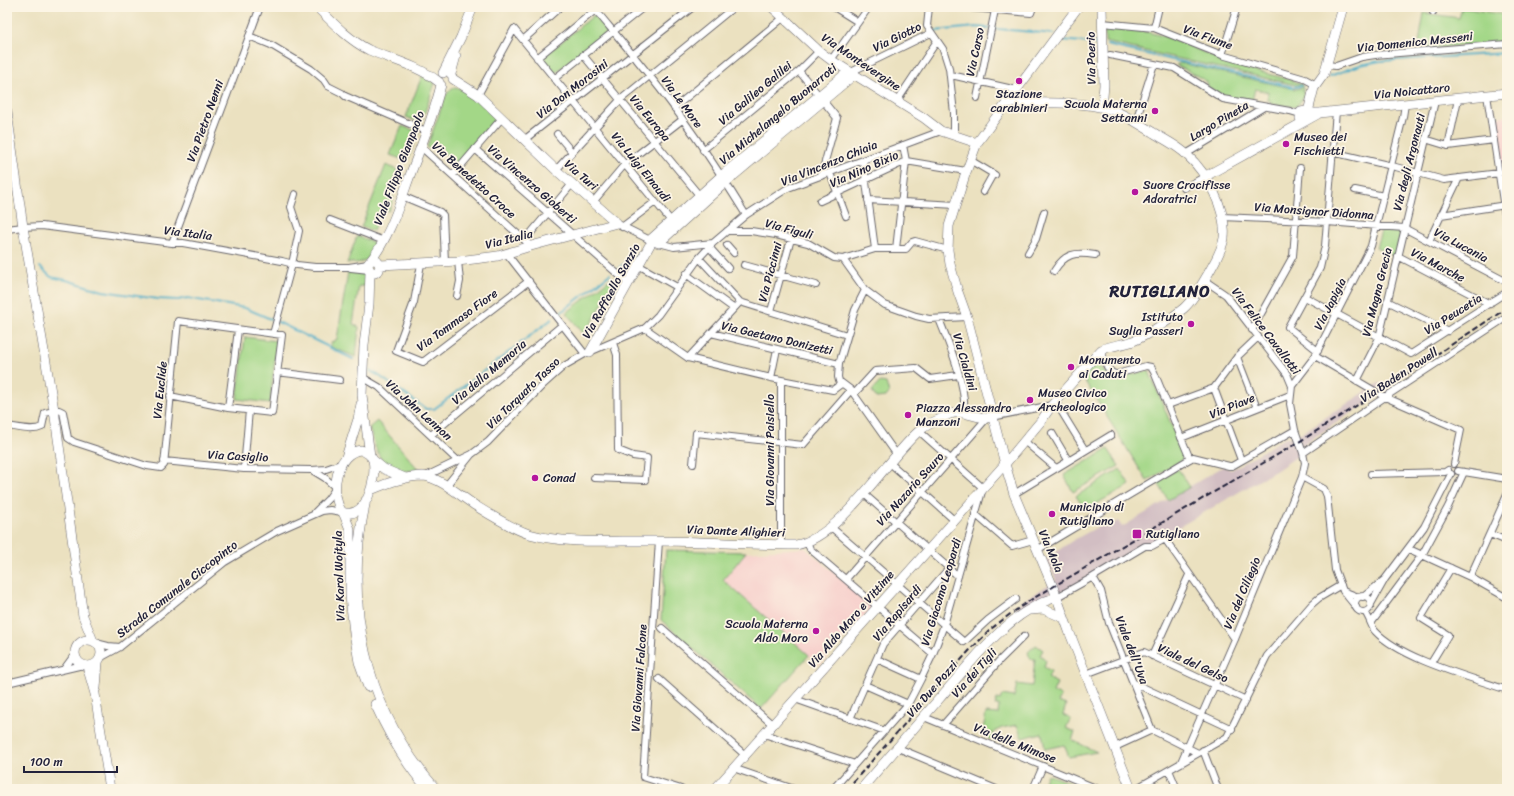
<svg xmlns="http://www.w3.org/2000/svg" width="1514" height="796" font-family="Sriracha,sans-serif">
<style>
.built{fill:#f7d0cc}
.industrial{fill:#d2bec3}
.green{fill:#a3d787;stroke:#627c61}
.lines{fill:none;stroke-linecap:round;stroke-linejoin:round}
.stream{stroke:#47acc7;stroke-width:2}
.street-casing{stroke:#68656a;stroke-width:8}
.secondary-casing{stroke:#68656a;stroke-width:10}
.street{stroke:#fff;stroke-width:6}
.secondary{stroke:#fff;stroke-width:9}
.rail{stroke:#22223b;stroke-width:2;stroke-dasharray:6 3;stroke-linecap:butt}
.poi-dot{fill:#b5179e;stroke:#fcf5e5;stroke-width:1.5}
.labels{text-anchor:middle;stroke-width:3.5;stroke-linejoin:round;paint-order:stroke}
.street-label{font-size:12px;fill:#22223b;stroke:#fcf5e5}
.poi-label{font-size:12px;fill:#22223b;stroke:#fcf5e5;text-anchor:start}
.district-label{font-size:16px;font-weight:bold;letter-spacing:1px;fill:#22223b;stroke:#fcf5e5}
</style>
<rect width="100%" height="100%" fill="#fcf5e5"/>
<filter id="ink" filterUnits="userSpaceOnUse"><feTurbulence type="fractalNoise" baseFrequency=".025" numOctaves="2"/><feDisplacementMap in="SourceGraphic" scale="8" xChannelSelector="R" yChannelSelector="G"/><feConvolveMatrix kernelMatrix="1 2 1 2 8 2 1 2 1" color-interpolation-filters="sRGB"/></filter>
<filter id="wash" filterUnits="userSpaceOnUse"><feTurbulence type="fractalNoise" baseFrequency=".012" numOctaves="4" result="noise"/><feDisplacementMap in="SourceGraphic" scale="16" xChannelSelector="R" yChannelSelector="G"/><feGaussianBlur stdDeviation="0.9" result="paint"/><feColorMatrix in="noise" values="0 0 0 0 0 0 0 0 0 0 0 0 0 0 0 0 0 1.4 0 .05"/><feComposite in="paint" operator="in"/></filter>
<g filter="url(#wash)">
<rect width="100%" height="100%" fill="#ebe1c0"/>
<path class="built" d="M 1507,116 L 1507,168 L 1502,169 L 1494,117 Z
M 805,548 L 873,606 L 820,665 L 723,580 L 746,552 Z"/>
<path class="industrial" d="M 1379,383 L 1389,389 L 1296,449 L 1299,455 L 1277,470 L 1155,541 L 1151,543 L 1147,542 L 1066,590 L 1060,592 L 1058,588 L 1025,609 L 1014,610 L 1019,603 L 1056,580 L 1047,558 L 1072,541 L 1108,521 L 1111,525 L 1118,521 L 1122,527 L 1224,466 L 1231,470 L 1283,439 L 1303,432 Z"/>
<path class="green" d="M 1462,8 L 1507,15 L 1507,42 L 1418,49 L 1424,13 L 1459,18 Z
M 594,15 L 608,32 L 555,73 L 543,57 Z
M 1105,26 L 1147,32 L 1171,38 L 1219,59 L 1245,68 L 1291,80 L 1293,81 L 1302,84 L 1304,97 L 1296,107 L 1270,104 L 1271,101 L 1267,100 L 1268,92 L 1255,89 L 1252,101 L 1225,97 L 1208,87 L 1207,82 L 1194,74 L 1176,65 L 1180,63 L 1295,89 L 1301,88 L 1300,85 L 1296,85 L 1105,42 Z
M 422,76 L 435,83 L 421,123 L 406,117 Z
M 452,88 C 470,87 484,107 496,118 L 452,169 L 450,168 L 451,159 L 433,143 L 430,150 L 427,147 L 446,95 Z
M 402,126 L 419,132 L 407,161 L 390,155 Z
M 386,165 L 398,170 L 388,194 L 394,197 L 389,211 L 383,209 L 373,231 L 361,227 Z
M 1381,231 L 1401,232 L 1395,257 L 1376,247 Z
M 357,236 L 375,243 C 368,262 367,263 347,263 Z
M 348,272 L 364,273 L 366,278 L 365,286 L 359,286 L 353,324 L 359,327 L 356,357 L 331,347 L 331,343 L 337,339 Z
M 613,277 L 616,280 L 585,335 L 566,313 Z
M 245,337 L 277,341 L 270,403 L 237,399 Z
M 1096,360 L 1109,378 L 1149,371 L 1185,458 L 1147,481 L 1081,375 Z
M 880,382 L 886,383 L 889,393 L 886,397 L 876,398 L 872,391 Z
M 377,421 L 419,470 C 413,470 406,472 400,471 C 379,470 375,444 369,428 Z
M 1108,449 L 1119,466 L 1073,492 L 1064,475 Z
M 1120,469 L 1130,485 L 1085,510 L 1076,496 Z
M 1178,469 L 1190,487 L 1168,500 L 1157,481 Z
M 666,550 L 746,552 L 723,580 L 809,655 L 761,709 L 661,620 Z
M 1036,645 L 1043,650 L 1040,655 L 1046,660 L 1044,667 L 1051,671 L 1048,678 L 1057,683 L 1053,692 L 1061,696 L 1058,702 L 1066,705 L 1063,715 L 1071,719 L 1066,728 L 1075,732 L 1072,740 L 1097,752 L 1069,757 L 1064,745 L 1045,749 L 1042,733 L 1022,738 L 1017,725 L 1002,728 L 993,732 L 994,741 L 982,735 L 986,713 L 998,714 L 999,705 L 995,705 L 997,699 L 1000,700 L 1002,695 L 1014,697 L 1017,684 L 1032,686 L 1035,659 L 1030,659 L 1028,652 Z
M 1047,774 L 1085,789 L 1041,789 Z"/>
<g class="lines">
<path class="stream" d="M 934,31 L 976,27 L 1054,34
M 1062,40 L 1100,44
M 1107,45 L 1293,87 L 1301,86
M 1330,76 L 1360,65 L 1380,61 L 1507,53
M 40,267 L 51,277 L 66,280 L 103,291 L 158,299 L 178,300 L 187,298 L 245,308 L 280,323 L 353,359
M 618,269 L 634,256
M 560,313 L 610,274
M 370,371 L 378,375 L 426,409 L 434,409 L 552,319"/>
</g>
</g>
<g filter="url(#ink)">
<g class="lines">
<g class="street-casing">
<path id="street" d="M 593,7 C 612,30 631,52 649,75 C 684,118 717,168 746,215
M 834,7 L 858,22
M 929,7 L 927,26 L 943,49 L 949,68 L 954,113 L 954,136
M 958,7 L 1031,13 L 1033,7
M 1433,12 L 1434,7
M 1102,23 L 1154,28 L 1222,55 L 1305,79 L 1316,85
M 1154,28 L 1159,7
M 249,36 L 271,45 L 311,69 L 324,80 L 328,86 L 342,93 L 345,96 L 426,131
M 523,40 L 560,7
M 583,55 L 699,195
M 1110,55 L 1174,68 L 1223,99 L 1290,111 L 1300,114
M 1222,55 L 1237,7
M 537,58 L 599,7
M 831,60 L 869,7
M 1327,65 L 1336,66 L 1362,57 L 1375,55 L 1507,44
M 799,71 L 837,118 L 821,176
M 851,72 L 931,33
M 951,75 L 1017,90
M 554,79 L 644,7
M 478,95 L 514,29 L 671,221
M 1487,95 L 1507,228
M 977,98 L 995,10
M 897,101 L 937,41
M 674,108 L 783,18
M 1136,121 L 1154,64
M 557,134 L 572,152
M 1425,139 L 1448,146 L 1494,140
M 524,140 L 693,7
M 1448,146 L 1458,99
M 421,147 L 531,246
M 475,149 L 628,283
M 703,150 L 799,71 L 819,51
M 1332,152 L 1392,166 L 1444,180 L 1507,172
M 1186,154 L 1264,107
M 863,160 L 875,249
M 970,160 L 995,175
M 556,170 L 620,100 L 734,7
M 830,173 L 846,216
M 453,175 L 502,118
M 1184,188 L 1206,176
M 1355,190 L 1384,196
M 983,192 L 993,174
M 402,196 L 440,212 L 443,215 L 445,262
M 868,200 L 956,205
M 820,201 L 906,161 L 966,171
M 593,202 L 625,164 L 682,120
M 1441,215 L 1506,205
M 1222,217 L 1327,222 L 1404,228 L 1507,282
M 330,220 L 384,241
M 620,225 L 650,240
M 622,227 L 655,202
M 7,229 L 23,227 L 42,226 L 172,243 L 183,243 L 282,261 L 297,265 L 315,267 L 349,267 L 368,264
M 727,231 L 751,231 L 776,235 L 808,243 L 834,258 L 843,259 L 875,249 L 906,249 L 912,242 L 915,241 L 948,250
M 525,240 L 572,184
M 1429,241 L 1459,178
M 172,243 L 260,7
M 659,243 L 674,247 L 713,243
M 727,245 L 734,253
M 709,247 L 728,268
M 896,249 L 906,161 L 903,145
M 1028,253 L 1036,239 L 1044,212
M 507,254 L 585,354
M 1398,256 L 1490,304
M 699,258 L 740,302 L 847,335
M 843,259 L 865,290 L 885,305 L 916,316 L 929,319 L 967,317
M 421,264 L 414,302 L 396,351 L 423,362 L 529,281
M 638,265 L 677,287
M 744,265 L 816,285
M 351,268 L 369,270
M 1054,271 C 1065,253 1075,252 1095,255
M 686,274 L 733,308
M 865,290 L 855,310 L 839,364 L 838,377 L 839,381 L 851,390 L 897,455
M 457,296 L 460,281 L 458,261
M 1305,297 L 1411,354 L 1507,292
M 1387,301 L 1448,331
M 771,311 L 791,239
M 939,319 C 949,344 967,386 964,413
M 645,328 L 688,358 L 771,378 L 833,390 L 841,384
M 1252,330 L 1293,256 L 1300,168
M 711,333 L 839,364
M 273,334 L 292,264 L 299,231 L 291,207 L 295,194
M 1101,350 C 1104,359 1107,374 1117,374 L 1146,366 L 1151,367 L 1154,372 L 1190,459
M 1318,351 L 1288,327 L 1320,268 L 1325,246 L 1336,111
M 1315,356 L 1385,397 L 1461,430 L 1454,464
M 1237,357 L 1257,408
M 688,358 L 740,302
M 277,372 L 340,380
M 362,377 L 379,387 L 458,461
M 771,378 L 777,349
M 1357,381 L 1379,338 L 1435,101
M 1292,386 L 1315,356 L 1371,246 L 1403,117 L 1405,104
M 1214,388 L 1241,460
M 854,394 L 875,371 L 916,368 L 930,379 L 958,375
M 170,396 L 228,408
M 1055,401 L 1085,450
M 1168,405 L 1214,388 L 1237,357 L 1258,337
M 7,426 C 18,427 32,432 42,427 L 45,413 L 59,410 L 63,412 L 68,438 L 74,442 L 147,466 L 161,468 L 164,465 L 178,321 L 282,335 L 272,413 L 228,408 L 238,330
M 1052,433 L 1068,460
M 431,435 L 562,325
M 1181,438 L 1290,395
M 1024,441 L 1056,468
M 1303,453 L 1385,397 L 1507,317
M 164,461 L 244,469 L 312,470 L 326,469 L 343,463
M 890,463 L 954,520
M 693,464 L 696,433 L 803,445 L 851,390
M 244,469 L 249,410
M 312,470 L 325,478 L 335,487
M 1458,471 L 1507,479
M 1371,474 L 1445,472 L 1448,470
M 426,476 L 472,454 L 488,442 L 544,384 L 564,366 L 585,354 L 645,328 L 658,315 L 699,258 L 713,243 L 746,215 L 788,188 L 941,131
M 1302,477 L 1324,489 L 1327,496 L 1335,570 L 1343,591
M 594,478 L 645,480 L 647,458 L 633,456 L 618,450 L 617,355 L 613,343
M 446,486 L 471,455
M 863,493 L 958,576
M 1014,494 L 1111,435
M 315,512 L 328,499 L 335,489
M 975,514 L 1012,546 L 1033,540
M 831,527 L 964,642 L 988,620 L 1016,599
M 1490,534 L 1507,541
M 659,541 L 643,777 L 681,789
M 807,542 L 810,549 L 933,654
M 781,545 L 781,380
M 1409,549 L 1470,577 L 1507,598
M 1037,550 L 1193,457 L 1229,466 L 1232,466 L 1295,430
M 1093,577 L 1101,591 L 1109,623 L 1152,730
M 1470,577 L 1507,495
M 846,579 L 987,418 L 1052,405
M 1385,579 L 1424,527 L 1451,474
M1355 604a8 8 0 1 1 16 0a8 8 0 1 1-16 0Z
M 1057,597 L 1093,577 L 1145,546 L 1152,546 L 1165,539 L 1235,639
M 1356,607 L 1343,591 L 1356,596 L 1363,597 L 1385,579 L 1371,604
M 1365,612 C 1369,617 1372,628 1375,631 C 1401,659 1470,677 1507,690
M 1372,622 L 1422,555 L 1448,507 L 1464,472
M 662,628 L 773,725
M 96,643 L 108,646 L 120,647
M 1152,656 L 1189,575
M 100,658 L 120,647 L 225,562 L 277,531 L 322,511 L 330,510 L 342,512
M 877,659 L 921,679
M 1431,663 L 1448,635 L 1421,618 L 1451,568
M 64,669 L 75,654
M 1086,674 L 1144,652 L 1246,700
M 659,679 L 745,755
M 7,683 L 83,665
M 1134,683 L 1232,729
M 865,685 L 908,704
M 795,699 L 885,731
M 924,717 L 1098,789
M 850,719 L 883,644 L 949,568
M 943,725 L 999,661 L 1024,636
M 764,734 L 855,764
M 1115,747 L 1152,730 L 1198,753
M 898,748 L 996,789
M 1203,750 L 1218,789
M 1181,762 L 1235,639 L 1302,477 L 1305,463 L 1303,453 L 1295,430 L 1290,404 L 1292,386 L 1287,374 L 1226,295 L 1204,280
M 733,768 L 794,789
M 1169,770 L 1177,789
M 833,789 L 908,704 L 921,679 L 933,654 L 944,625 L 983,488 L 919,431
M 1033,789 L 1043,766
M 1135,789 L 1227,737 L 1267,656 L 1312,604 L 1319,598 L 1341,585"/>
</g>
<g class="secondary-casing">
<path id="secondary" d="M 317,7 C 333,23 349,40 369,50 C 393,60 419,66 439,82
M 772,7 L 819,51 L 831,60 L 924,118 L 941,131 L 977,143
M 1078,7 L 977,143 L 965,175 L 949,226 L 948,250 L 950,264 L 958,292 L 967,317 L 1005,464 L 1014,494 L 1053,587 L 1069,631 L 1131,789
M 1102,7 L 1104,85 L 1102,108
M 849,71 L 721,176 L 650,240 L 659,243 L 726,182 L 855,74
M 443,73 L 461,37 L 473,7
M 451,74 L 456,56
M 453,79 L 478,95 L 556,170 L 617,223
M 7,112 L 23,227 L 54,410 L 83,616 L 93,641
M 1308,112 L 1314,88 L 1324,74 L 1343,7
M 1308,113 L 1319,113 L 1507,93
M 1306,120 L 1300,118 L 1301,112 L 1306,111 L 1309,115
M 1206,176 L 1318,114
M 373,260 L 377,261 L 380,265 L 379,270 L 375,273 L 369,270 L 368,264 C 390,238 400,202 412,170 C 423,142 434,114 441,85
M 380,265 L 458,261 L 498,256 L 531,246 L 617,223
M 370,271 L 369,304 L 364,345 L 362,395 L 370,456
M 590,352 L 652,241
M 361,450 C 366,452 371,455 373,460 C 377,478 367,521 342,512 C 329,493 336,452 361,450 Z
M 346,457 L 358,419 L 361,404
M 373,460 L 384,469 L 405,478
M 371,490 C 387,483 405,476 423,476 C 439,477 462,497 476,506 C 492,516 511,528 529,534 C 569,545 616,540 656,541 C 703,541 749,545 796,545 C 841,537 885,461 919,431 C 925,426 931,423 938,420 C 943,417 948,414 954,413 C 966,411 976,418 987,418
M 366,500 C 343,604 364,708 436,789
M 343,512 L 350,529 L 350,596 L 354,633 L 359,662 L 368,687
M 1031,610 L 1043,609 L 1064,618
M75 653a13 13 0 1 1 26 0a13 13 0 1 1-26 0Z
M 87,666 L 95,694 L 110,789
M 96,688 L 98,662
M 375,704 C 389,735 405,764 428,789
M 715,789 L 1005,464 L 1041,421 L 1052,405 L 1101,350 C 1111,345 1123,345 1133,341 C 1151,334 1169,320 1184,308 C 1194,299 1201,286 1208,274 C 1214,263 1222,251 1224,238 C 1227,210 1207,173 1187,155 C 1178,146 1165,140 1154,133 C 1140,125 1127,115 1112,110 C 1078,100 1041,103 1006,103
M 861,789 C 888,759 913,729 939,699 C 971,663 1008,611 1057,597"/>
</g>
<use href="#street" class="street"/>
<use href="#secondary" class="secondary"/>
<path class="rail" d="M 847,789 L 969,651 L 991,629 L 1009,615 L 1029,601 L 1073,575 L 1299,442 L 1416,368 L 1507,308"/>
</g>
</g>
<g class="poi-dot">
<circle cx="1019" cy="81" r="4"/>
<circle cx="1155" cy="111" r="4"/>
<circle cx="1286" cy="144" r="4"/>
<circle cx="1135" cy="192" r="4"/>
<circle cx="1191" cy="324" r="4"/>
<circle cx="1071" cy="367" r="4"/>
<circle cx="1030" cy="400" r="4"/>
<circle cx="908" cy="415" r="4"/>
<circle cx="535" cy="478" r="4"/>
<circle cx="1052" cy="514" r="4"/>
<rect x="1132" y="529" width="10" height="10" rx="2"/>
<circle cx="816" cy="631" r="4"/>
</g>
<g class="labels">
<g class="street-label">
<text transform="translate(897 37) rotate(-26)" y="4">Via Giotto</text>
<text transform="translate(1208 37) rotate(20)" y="4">Via Fiume</text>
<text transform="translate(1415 42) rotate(-6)" y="4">Via Domenico Messeni</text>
<text transform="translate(975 52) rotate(-78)" y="4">Via Carso</text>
<text transform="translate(1091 58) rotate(-91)" y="4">Via Poerio</text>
<text transform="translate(861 62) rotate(34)" y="4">Via Montevergine</text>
<text transform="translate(572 89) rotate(-38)" y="4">Via Don Morosini</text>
<text transform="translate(1412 91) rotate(-6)" y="4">Via Noicattaro</text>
<text transform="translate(755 93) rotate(-40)" y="4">Via Galileo Galilei</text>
<text transform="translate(682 102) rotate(54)" y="4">Via Le More</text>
<text transform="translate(778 114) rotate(-40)" y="4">Via Michelangelo Buonarroti</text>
<text transform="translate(650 118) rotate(50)" y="4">Via Europa</text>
<text transform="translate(205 121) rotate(-70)" y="4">Via Pietro Nenni</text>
<text transform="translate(1219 121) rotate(-31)" y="4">Largo Pineta</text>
<text transform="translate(1409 162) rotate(-76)" y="4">Via degli Argonauti</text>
<text transform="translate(829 163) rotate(-22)" y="4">Via Vincenzo Chiaia</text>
<text transform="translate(641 167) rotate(51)" y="4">Via Luigi Einaudi</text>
<text transform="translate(399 168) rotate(-69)" y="4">Viale Filippo Giampaolo</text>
<text transform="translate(864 169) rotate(-24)" y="4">Via Nino Bixio</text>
<text transform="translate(581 175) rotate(41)" y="4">Via Turi</text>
<text transform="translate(474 180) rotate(42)" y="4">Via Benedetto Croce</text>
<text transform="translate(532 184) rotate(41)" y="4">Via Vincenzo Gioberti</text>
<text transform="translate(1314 211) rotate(4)" y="4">Via Monsignor Didonna</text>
<text transform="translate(789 229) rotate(15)" y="4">Via Figuli</text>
<text transform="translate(188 233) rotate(7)" y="4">Via Italia</text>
<text transform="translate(509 239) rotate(-14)" y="4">Via Italia</text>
<text transform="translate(1461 245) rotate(28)" y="4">Via Lucania</text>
<text transform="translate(1438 265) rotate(28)" y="4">Via Marche</text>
<text transform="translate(770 272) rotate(-75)" y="4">Via Piccinni</text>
<text transform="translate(611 291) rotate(-61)" y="4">Via Raffaello Sanzio</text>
<text transform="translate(1377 292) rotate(-76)" y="4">Via Magna Grecia</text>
<text transform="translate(1330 304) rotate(-63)" y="4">Via Japigia</text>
<text transform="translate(1453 314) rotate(-32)" y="4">Via Peucetia</text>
<text transform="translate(457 320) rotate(-36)" y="4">Via Tommaso Fiore</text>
<text transform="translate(1266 331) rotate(53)" y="4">Via Felice Cavallotti</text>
<text transform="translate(777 338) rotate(13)" y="4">Via Gaetano Donizetti</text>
<text transform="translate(965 362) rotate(74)" y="4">Via Cialdini</text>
<text transform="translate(489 372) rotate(-40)" y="4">Via della Memoria</text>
<text transform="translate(1399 375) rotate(-33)" y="4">Via Baden Powell</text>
<text transform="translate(160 390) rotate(-84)" y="4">Via Euclide</text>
<text transform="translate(523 393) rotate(-44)" y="4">Via Torquato Tasso</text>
<text transform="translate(1232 406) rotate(-22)" y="4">Via Piave</text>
<text transform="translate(419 410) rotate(42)" y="4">Via John Lennon</text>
<text transform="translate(770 450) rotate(-90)" y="4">Via Giovanni Paisiello</text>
<text transform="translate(238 456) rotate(3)" y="4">Via Casiglio</text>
<text transform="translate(910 489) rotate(-48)" y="4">Via Nazario Sauro</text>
<text transform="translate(736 531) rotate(2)" y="4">Via Dante Alighieri</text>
<text transform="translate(1051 551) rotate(67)" y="4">Via Mola</text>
<text transform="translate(339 576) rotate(-92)" y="4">Via Karol Wojtyla</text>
<text transform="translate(177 589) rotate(-38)" y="4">Strada Comunale Ciccopinto</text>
<text transform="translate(941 592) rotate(-73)" y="4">Via Giacomo Leopardi</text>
<text transform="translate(1242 593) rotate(-67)" y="4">Via del Ciliegio</text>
<text transform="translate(897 613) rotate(-50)" y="4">Via Rapisardi</text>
<text transform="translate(851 619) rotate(-49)" y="4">Via Aldo Moro e Vittime</text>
<text transform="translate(1132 650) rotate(69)" y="4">Viale dell'Uva</text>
<text transform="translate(1193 663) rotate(25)" y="4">Viale del Gelso</text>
<text transform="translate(974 673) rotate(-48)" y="4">Via dei Tigli</text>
<text transform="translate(639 678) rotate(-86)" y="4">Via Giovanni Falcone</text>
<text transform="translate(932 689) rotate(-49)" y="4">Via Due Pozzi</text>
<text transform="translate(1015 743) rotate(22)" y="4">Via delle Mimose</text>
</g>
<g class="poi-label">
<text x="1019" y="98" text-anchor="middle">Stazione<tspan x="1019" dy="14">carabinieri</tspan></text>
<text x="1147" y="108" text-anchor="end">Scuola Materna<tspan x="1147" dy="14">Settanni</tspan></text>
<text x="1294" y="141">Museo dei<tspan x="1294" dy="14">Fischietti</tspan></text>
<text x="1143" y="189">Suore Crocifisse<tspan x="1143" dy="14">Adoratrici</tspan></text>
<text x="1183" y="321" text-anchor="end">Istituto<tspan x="1183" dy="14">Suglia Passeri</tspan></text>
<text x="1079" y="364">Monumento<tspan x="1079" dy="14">ai Caduti</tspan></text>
<text x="1038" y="397">Museo Civico<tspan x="1038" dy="14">Archeologico</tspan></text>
<text x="916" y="412">Piazza Alessandro<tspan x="916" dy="14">Manzoni</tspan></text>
<text x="543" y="482">Conad</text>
<text x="1060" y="511">Municipio di<tspan x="1060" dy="14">Rutigliano</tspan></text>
<text x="1146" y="538">Rutigliano</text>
<text x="808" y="628" text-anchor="end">Scuola Materna<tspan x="808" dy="14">Aldo Moro</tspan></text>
</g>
<g class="district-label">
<text x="1160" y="297">RUTIGLIANO</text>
</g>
</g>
<rect width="1514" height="796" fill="none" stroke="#fcf5e5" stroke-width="24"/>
<path d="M24 766v6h93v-6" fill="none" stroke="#22223b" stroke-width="2"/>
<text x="30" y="766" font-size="12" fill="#22223b" stroke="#fcf5e5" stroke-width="3" paint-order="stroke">100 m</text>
</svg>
